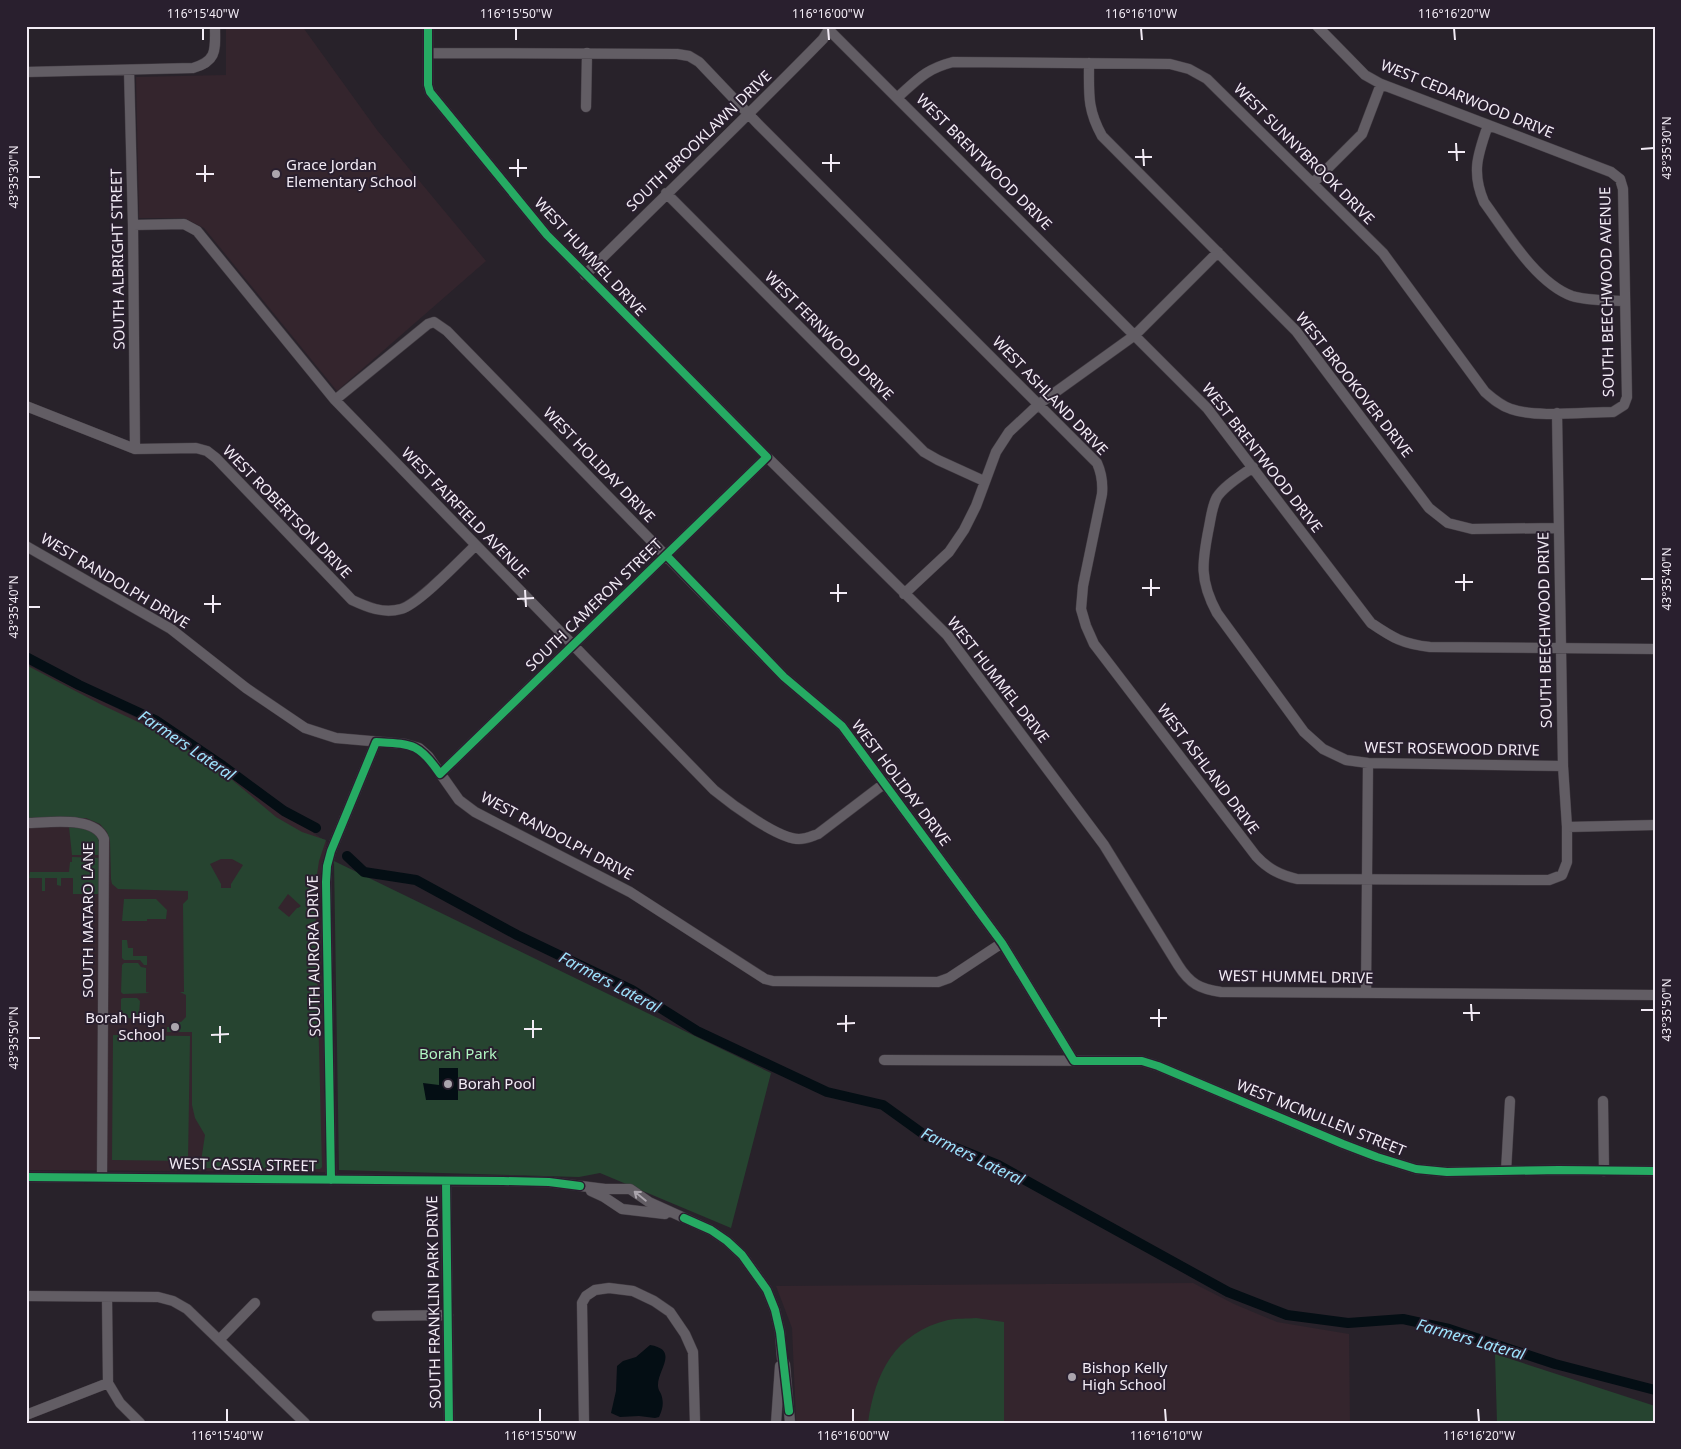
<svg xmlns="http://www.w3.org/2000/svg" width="1681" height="1449" font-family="'Noto Sans',sans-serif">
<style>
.education{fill:#34252d}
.green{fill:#264430;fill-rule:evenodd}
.water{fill:#040e14}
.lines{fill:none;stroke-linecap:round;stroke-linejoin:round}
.canal{stroke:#040e14;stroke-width:10}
.minor-casing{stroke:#423c43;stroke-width:11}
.minor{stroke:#625d64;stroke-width:10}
.cycleway-casing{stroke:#291f2e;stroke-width:11}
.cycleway{stroke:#26ab63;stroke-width:8}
.oneway{stroke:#aaa4ac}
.ticks{fill:none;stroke:#f2ebf5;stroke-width:2}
.poi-dot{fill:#aba5ae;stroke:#291f2e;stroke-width:2}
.labels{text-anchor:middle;stroke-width:4;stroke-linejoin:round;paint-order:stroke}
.street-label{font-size:15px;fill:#f2ebf5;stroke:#291f2e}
.poi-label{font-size:15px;fill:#f2ebf5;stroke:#291f2e;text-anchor:start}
.park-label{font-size:15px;fill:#b0f5c2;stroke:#291f2e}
.water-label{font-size:16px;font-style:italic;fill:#9ee3fe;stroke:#291f2e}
.neatline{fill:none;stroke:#f2ebf5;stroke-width:2}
.ticks-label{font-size:12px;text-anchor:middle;fill:#f2ebf5}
</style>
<rect width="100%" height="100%" fill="#28222a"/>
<path class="education" d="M 226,26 L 302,26 L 377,130 L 486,261 L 337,391 L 204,228 L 184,218 L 139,218 L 136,77 L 226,75 Z
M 26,664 L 157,728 L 327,842 L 320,883 L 326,1172 L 26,1170 Z
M 1193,1283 L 1234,1304 L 1277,1322 L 1349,1334 L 1350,1423 L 798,1423 L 796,1420 L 792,1328 L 776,1286 Z"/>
<path class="green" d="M 26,665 L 102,705 L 170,737 L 231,779 L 276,817 L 302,832 L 326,840 L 319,861 L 315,888 L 322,1167 L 320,1169 L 200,1168 L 205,1135 L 195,1118 L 192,1105 L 192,1032 L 167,1032 L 167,1027 L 172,1027 L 173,1022 L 181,1022 L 186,1017 L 186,995 L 180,992 L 184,992 L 183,904 L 188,899 L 188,891 L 118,889 L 112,884 L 111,879 L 110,841 L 107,832 L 100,824 L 86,818 L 26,818 ZM 221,859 L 232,859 L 243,865 L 231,884 L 231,888 L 221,888 L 221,884 L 210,864 ZM 288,894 L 301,906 L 298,908 L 297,908 L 289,917 L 278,908 Z
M 69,827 C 92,828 100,831 101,855 L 72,855 Z
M 72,857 L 101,858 L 101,891 L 98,894 L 73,894 L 73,878 L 61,878 L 61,886 L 57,885 L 57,878 L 45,878 L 45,891 L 42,891 L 42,878 L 29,878 L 30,872 L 69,872 L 70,862 L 72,862 Z
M 334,861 L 771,1073 L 731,1228 L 600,1173 L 579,1177 L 339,1170 Z
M 124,899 L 156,899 L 167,910 L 166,919 L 147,919 L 147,921 L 122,921 Z
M 122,940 L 127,940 L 128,948 L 133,948 L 133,956 L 147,956 L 147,965 L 144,965 L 140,960 L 124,960 L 122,958 Z
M 124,963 L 138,963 L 141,967 L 146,968 L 146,992 L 150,993 L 123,994 L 121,992 L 122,965 Z
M 123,998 L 137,998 L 140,1001 L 139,1015 L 137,1019 L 121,1017 L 121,999 Z
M 113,1035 L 190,1036 L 188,1161 L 112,1160 Z
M 976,1318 L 1004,1322 L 1004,1423 L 868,1423 C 875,1372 895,1333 948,1320 C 957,1318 967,1319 976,1318 Z
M 1495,1354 L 1655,1406 L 1655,1423 L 1497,1423 Z"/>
<path class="water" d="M 439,1068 L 458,1068 L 458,1100 L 426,1100 L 423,1083 L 439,1085 Z
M 650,1345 C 680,1350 657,1370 658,1386 C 658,1389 660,1392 661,1394 C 664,1402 663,1409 659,1417 L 655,1418 L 639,1416 L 620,1417 L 611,1413 L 616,1391 L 617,1366 L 623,1361 L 636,1357 Z"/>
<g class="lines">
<path class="canal" d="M 26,657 L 79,685 L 155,720 L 223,766 L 284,811 L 316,828
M 347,856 L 364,872 L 416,880 L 517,935 L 632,990 L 697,1031 L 827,1092 L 883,1105 L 926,1136 L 998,1165 L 1228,1292 L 1287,1315 L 1348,1323 L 1403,1319 L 1449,1329 L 1555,1364 L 1655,1390"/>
<g class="minor-casing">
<path id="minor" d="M 428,26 L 428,85 L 430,92 L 547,235 L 767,457 L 947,635 L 1104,845 L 1178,965 C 1190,984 1200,989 1221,992 L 1655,995
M 829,30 L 1207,408 L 1371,623 C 1393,638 1403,644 1430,647 L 1655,649
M 428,53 L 677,54 L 689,56 L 699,62 L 758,124 L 1097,463 C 1102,474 1103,482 1102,494 L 1083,586 L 1081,609 L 1086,626 L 1094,644 L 1256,856 C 1268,869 1280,875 1297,879 L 1549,880 L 1562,875 L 1567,862 L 1567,827 L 1563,766 L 1557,413
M 1089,63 C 1089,94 1087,109 1102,136 L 1296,331 L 1429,508 L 1448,523 L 1472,529 L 1558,528
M 129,70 L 133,225 L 135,449
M 26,72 L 193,68 C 218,61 215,49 215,26
M 898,97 C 918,79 926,69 953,62 L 1170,64 L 1189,69 L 1207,79 L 1383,253 L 1485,392 C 1493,399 1501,406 1511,409 C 1536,418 1586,412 1613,412 L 1624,405 L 1627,397 L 1623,189 L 1620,179 L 1611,172 L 1381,84 L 1365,75 L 1317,26
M 586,107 L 587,53
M 1488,125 C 1478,154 1471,172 1484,202 C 1506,232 1536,283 1572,296 C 1588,301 1608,300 1625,301
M 1313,183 L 1362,134 L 1381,84
M 666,193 L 924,452 L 938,460 L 984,481
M 133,225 L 184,224 L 197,231 L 335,400 L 714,790 C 731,804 778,839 799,839 C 806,839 812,836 818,834 L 885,783
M 585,275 C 664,196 745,119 823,39 L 831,26
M 335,400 L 428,324 L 434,322 L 447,331 L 784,677 L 842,726 L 1002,943 L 1074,1061
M 26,406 L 135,449 L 196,448 L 207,451 L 216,458 L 352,600 C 367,607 383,614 401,609 C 419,604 460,560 475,546
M 1253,467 C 1241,476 1225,485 1217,497 C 1212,506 1211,517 1209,527 C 1202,562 1199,580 1217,613 L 1304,732 L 1323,749 L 1346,760 L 1368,763 L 1563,766
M 26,546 L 171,629 L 246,688 L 305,728 L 336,738 L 405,744 L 419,748 L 428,756 L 459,800 L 475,812 L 630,892 L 765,979 L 773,981 L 938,982 L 949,978 L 1002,943
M 904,594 L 949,552 L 964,530 L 976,506 L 996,452 L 1009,432 L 1039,404 L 1135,335 L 1218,252
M 440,774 L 767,457
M 26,823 C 48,823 95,815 104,839 L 102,1177
M 1567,827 L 1655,825
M 1366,993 L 1368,763
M 884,1060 L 1142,1061 L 1158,1066 L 1343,1144 L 1377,1157 L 1416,1169 L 1447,1172 L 1559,1170 L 1655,1171
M 1603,1101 L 1604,1171
M 1506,1171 L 1510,1101
M 26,1177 L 503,1181 L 549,1182 L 605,1189 L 630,1189 L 649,1202 L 711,1230 L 727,1241 L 742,1255 L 755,1273 L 767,1290 L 775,1310 L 780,1332 L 782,1358 L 785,1365 L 790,1423
M 331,1180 L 326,882 L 327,866 L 331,851 L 376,742
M 446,1181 L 449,1423
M 591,1191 L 604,1197 L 622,1209 L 665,1214
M 26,1296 L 158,1297 L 173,1301 L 187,1309 L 305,1423
M 107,1297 L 108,1383 L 120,1403 L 140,1423
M 377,1316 L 448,1315
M 219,1340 L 255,1303
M 26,1415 L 108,1383
M 584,1423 L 582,1303 L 586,1296 L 595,1290 L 609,1288 L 633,1291 L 654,1301 L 670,1312 L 685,1334 L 693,1352 L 695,1423
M 776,1423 L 780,1366"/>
</g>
<use href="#minor" class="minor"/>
<g class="cycleway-casing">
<path id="cycleway" d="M 666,555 L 784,677 L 842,726 L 1002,943 L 1074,1061 L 1142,1061 L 1158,1066 L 1343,1144 L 1377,1157 L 1416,1169 L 1447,1172 L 1559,1170 L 1655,1171
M 26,1177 L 503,1181 L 549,1182 L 580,1186
M 331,1180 L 326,882 L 327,866 L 331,851 L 376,742 C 412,744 419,743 440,774 L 767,457 L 547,235 L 430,92 L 428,85 L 428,26
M 446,1181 L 449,1423
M 684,1218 L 711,1230 L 727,1241 L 742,1255 L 767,1290 L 775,1310 L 780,1332 L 789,1411"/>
</g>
<use href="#cycleway" class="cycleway"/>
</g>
<defs><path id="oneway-shaft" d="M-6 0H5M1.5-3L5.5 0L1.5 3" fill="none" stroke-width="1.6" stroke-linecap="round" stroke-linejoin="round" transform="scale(1.25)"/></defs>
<use class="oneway" href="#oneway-shaft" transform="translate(640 1196) rotate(-141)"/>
<path class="ticks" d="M 203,28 L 203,40M 516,28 L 516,40M 828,28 L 829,40M 1141,28 L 1142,40M 1454,28 L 1455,40M 1456,143 L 1457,161M 1143,149 L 1144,166M 1641,149 L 1654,148M 1448,152 L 1465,152M 831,154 L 831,172M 1135,157 L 1152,157M 518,159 L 518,177M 822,163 L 840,163M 205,165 L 205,182M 509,168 L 527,168M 196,174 L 214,174M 28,177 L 40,177M 1464,574 L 1464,591M 1151,579 L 1151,596M 1641,579 L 1654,579M 1455,582 L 1473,582M 838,584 L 838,602M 1142,588 L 1160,588M 525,590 L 526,607M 830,593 L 847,593M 213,595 L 213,613M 517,599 L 534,598M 204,604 L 221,604M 28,607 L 40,607M 1471,1004 L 1472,1021M 1159,1009 L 1159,1027M 1641,1010 L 1654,1010M 1463,1013 L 1480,1013M 846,1015 L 846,1032M 1150,1018 L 1167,1018M 533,1020 L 533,1038M 837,1024 L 855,1023M 220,1026 L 220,1043M 524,1029 L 542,1029M 211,1035 L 229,1034M 28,1038 L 40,1038M 227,1409 L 227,1422M 540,1409 L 540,1422M 853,1409 L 853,1422M 1165,1409 L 1166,1422M 1478,1409 L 1479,1422"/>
<g class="poi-dot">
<circle cx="276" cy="174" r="5"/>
<circle cx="175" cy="1027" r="5"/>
<circle cx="448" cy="1084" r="5"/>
<circle cx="1072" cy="1377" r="5"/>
</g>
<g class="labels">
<g class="street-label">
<text transform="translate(1467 99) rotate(22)" y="5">WEST CEDARWOOD DRIVE</text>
<text transform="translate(699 141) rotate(-44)" y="5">SOUTH BROOKLAWN DRIVE</text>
<text transform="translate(1304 154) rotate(45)" y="5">WEST SUNNYBROOK DRIVE</text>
<text transform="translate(984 162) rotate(45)" y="5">WEST BRENTWOOD DRIVE</text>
<text transform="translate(590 257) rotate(47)" y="5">WEST HUMMEL DRIVE</text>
<text transform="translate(118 259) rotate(-91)" y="5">SOUTH ALBRIGHT STREET</text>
<text transform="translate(1607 292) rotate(-91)" y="5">SOUTH BEECHWOOD AVENUE</text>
<text transform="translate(829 336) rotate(45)" y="5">WEST FERNWOOD DRIVE</text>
<text transform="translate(1354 385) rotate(52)" y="5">WEST BROOKOVER DRIVE</text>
<text transform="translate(1050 396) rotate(46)" y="5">WEST ASHLAND DRIVE</text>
<text transform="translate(1262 458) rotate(52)" y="5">WEST BRENTWOOD DRIVE</text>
<text transform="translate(599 465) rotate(46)" y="5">WEST HOLIDAY DRIVE</text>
<text transform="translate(287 512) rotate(46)" y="5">WEST ROBERTSON DRIVE</text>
<text transform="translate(465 513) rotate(46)" y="5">WEST FAIRFIELD AVENUE</text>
<text transform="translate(115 581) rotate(31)" y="5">WEST RANDOLPH DRIVE</text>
<text transform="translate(594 605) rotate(-44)" y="5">SOUTH CAMERON STREET</text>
<text transform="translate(1545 630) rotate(-91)" y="5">SOUTH BEECHWOOD DRIVE</text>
<text transform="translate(998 680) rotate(52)" y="5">WEST HUMMEL DRIVE</text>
<text transform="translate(1452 749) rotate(1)" y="5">WEST ROSEWOOD DRIVE</text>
<text transform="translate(1208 769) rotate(53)" y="5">WEST ASHLAND DRIVE</text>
<text transform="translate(901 783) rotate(53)" y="5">WEST HOLIDAY DRIVE</text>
<text transform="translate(557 836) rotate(28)" y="5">WEST RANDOLPH DRIVE</text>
<text transform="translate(88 920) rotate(-90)" y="5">SOUTH MATARO LANE</text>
<text transform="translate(314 956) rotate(-91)" y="5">SOUTH AURORA DRIVE</text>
<text transform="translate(1296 977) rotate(1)" y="5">WEST HUMMEL DRIVE</text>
<text transform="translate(1321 1118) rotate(22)" y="5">WEST MCMULLEN STREET</text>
<text transform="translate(243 1165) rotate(1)" y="5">WEST CASSIA STREET</text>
<text transform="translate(434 1302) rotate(-91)" y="5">SOUTH FRANKLIN PARK DRIVE</text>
</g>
<g class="poi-label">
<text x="286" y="170">Grace Jordan<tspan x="286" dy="17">Elementary School</tspan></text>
<text x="165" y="1023" text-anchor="end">Borah High<tspan x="165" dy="17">School</tspan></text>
<text x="458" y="1089">Borah Pool</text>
<text x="1082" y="1373">Bishop Kelly<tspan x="1082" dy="17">High School</tspan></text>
</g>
<g class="park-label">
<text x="458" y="1059">Borah Park</text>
</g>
<g class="water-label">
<text transform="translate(187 745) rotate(34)" y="6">Farmers Lateral</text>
<text transform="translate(610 982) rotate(28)" y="6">Farmers Lateral</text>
<text transform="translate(973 1156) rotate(26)" y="6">Farmers Lateral</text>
<text transform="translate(1471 1339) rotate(16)" y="6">Farmers Lateral</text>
</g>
</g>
<rect width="1681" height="1449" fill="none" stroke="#291f2e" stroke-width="55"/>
<rect x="28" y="28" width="1626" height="1394" class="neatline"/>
<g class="ticks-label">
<text x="203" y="18">116°15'40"W</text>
<text x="516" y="18">116°15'50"W</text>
<text x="828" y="18">116°16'00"W</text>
<text x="1141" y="18">116°16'10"W</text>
<text x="1454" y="18">116°16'20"W</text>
<text transform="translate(1667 148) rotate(-90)" y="4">43°35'30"N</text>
<text transform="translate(14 177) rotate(-90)" y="4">43°35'30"N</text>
<text transform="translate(1667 579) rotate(-90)" y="4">43°35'40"N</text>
<text transform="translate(14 607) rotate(-90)" y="4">43°35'40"N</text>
<text transform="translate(1667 1010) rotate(-90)" y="4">43°35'50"N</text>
<text transform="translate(14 1038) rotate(-90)" y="4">43°35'50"N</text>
<text x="227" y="1440">116°15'40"W</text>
<text x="540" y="1440">116°15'50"W</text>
<text x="853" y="1440">116°16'00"W</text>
<text x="1166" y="1440">116°16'10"W</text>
<text x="1479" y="1440">116°16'20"W</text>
</g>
</svg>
